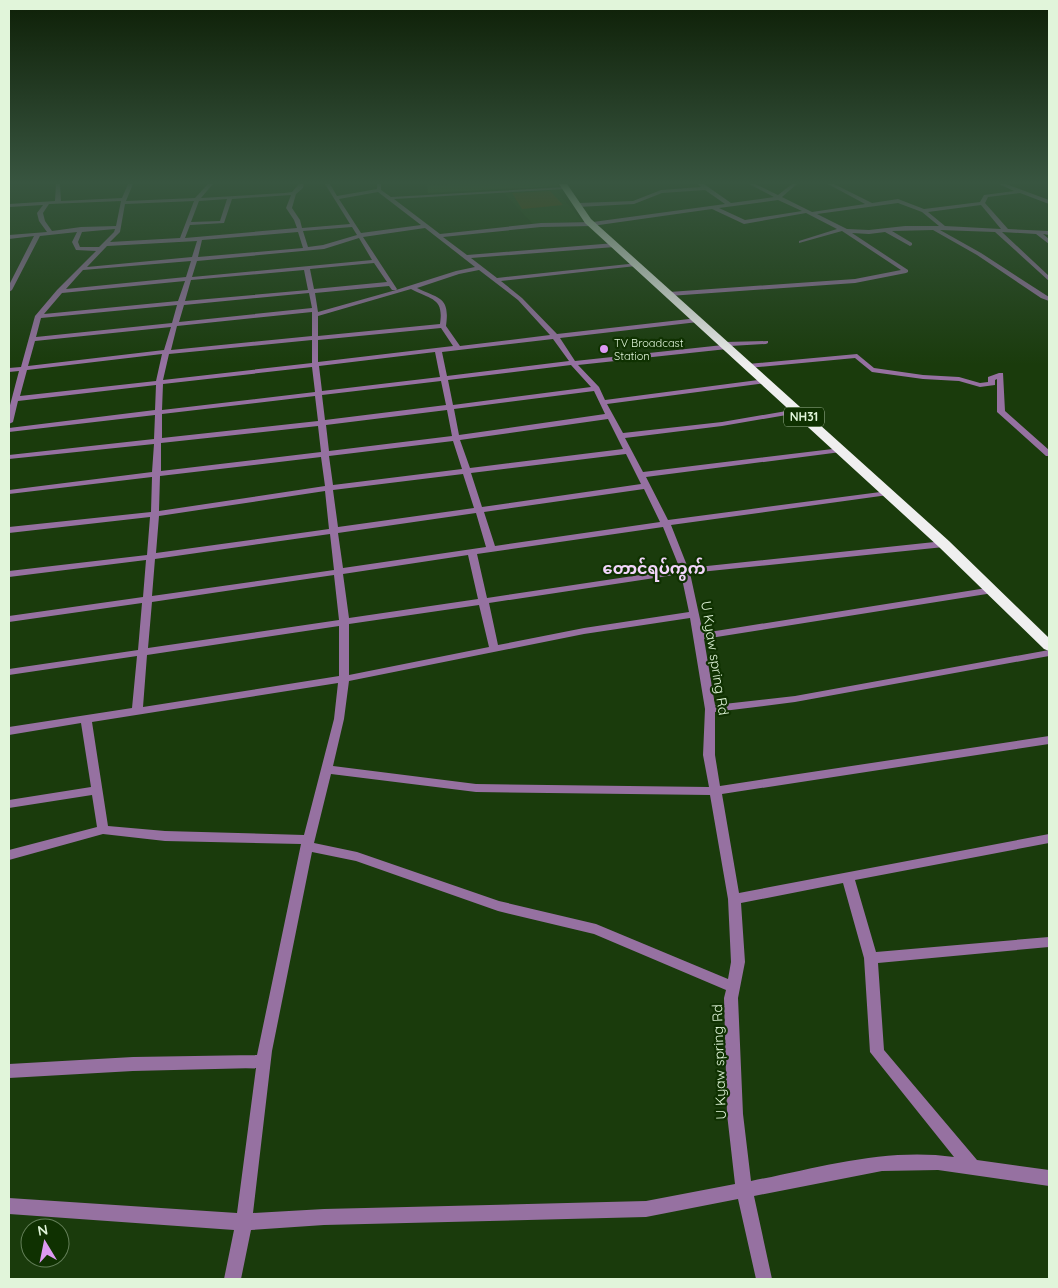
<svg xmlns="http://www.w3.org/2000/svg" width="1058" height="1288" font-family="Quicksand,'Noto Sans Myanmar',sans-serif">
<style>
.built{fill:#1f460f}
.green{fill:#593c00}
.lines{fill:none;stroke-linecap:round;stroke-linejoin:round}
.street{fill:#9671a1;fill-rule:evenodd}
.highway{fill:#efefef;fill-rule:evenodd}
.wall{fill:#31601d}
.building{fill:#397022;stroke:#284e18}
.poi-dot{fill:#dd99f3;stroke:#0f3101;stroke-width:2}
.labels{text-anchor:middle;stroke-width:4.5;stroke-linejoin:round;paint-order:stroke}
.far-poi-label{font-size:11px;fill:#e1f5da;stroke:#0f3101;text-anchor:start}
.shield{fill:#0f3101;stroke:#a2ba99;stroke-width:1}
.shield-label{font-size:12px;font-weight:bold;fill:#e1f5da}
.street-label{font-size:14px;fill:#e1f5da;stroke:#0f3101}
.quarter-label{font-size:16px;font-weight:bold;fill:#f3d6fc;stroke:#0f3101}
</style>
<rect width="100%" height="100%" fill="#1a3b0c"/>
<path class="built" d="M 556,190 L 582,221 L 533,224 L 504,193 Z"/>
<path class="green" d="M 550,191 L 563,205 L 522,209 L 512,193 Z"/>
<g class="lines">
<path class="street" d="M 56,184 L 60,184 L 61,201 L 122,198 L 128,184 L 133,184 L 126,201 L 195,198 L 208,184 L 213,184 L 201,198 L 284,193 L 292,192 L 299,184 L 304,184 L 303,188 L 296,194 L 292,208 L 300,220 L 302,228 L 350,224 L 325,184 L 330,184 L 337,196 L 377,189 L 377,184 L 381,184 L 381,190 L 391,197 L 566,187 L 568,188 L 566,189 L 394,199 L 440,234 L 541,223 L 593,222 L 725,204 L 705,190 L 662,193 L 634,204 L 578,207 L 575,205 L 578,203 L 633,201 L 661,190 L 701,187 L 698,184 L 704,184 L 731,203 L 774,197 L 749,184 L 755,184 L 778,195 L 792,184 L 797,184 L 782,197 L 812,212 L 865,204 L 828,184 L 834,184 L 872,203 L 898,199 L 924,209 L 980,202 L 984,195 L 1014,191 L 999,184 L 1006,184 L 1049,200 L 1049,204 L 1020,193 L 988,197 L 985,203 L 1008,229 L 1049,231 L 1049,235 L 1043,234 L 1049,239 L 1049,244 L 1036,234 L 1002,232 L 1049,276 L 1049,281 L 995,232 L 940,230 L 981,253 L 1049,297 L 1049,301 L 1041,298 L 977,255 L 933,230 L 892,231 L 912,243 L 912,245 L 910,246 L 885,232 L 869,234 L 852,233 L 908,270 L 908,272 L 906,273 L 855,283 L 669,296 L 666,294 L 669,292 L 855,279 L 901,270 L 842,231 L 799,243 L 799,241 L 837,229 L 806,213 L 744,224 L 712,209 L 592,226 L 541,227 L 443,237 L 467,255 L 615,243 L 618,245 L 615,247 L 471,258 L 497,278 L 638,263 L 639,264 L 636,266 L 501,281 L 522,298 L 557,334 L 698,318 L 701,320 L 698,322 L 560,338 L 575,361 L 723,345 L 722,344 L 725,342 L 768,341 L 768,343 L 766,344 L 730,346 L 729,348 L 727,349 L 578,365 L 599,387 L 605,400 L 765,379 L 769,381 L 765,383 L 607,404 L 623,433 L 722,422 L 798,409 L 802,411 L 798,413 L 722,426 L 625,438 L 643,472 L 841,448 L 845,450 L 841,452 L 646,477 L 668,520 L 888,491 L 892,493 L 888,495 L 671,525 L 688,568 L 944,541 L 948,544 L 944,547 L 690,573 L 703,633 L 993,587 L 998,590 L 993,593 L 704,639 L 715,705 L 795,696 L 1049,650 L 1049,656 L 795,702 L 715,712 L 715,755 L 720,786 L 1049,736 L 1049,744 L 722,794 L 739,893 L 1049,834 L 1049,843 L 855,880 L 876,952 L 1049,937 L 1049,947 L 878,963 L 884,1050 L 977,1160 L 1049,1170 L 1049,1186 L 938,1170 L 882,1171 L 754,1196 L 772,1279 L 756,1279 L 738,1199 L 646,1217 L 324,1225 L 251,1230 L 241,1279 L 224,1279 L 234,1230 L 9,1214 L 9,1198 L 237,1213 L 256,1068 L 133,1071 L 9,1078 L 9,1064 L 133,1057 L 257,1055 L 301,844 L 165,841 L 103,834 L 9,860 L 9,850 L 97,827 L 92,795 L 9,808 L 9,800 L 91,787 L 81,723 L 9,735 L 9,727 L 132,708 L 137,656 L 9,675 L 9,669 L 138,650 L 142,603 L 9,622 L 9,616 L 143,597 L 146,560 L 9,577 L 9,571 L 147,555 L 150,517 L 9,533 L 9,527 L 151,512 L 152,477 L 9,494 L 9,490 L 152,472 L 154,444 L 9,459 L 9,455 L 154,439 L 155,415 L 9,432 L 9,428 L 155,410 L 156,385 L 18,401 L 13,422 L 9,424 L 9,409 L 19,371 L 9,372 L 9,368 L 21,367 L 35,316 L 57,290 L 96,251 L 76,250 L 72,242 L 77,232 L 40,236 L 12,290 L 9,292 L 9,285 L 34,236 L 9,239 L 9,235 L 47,232 L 39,221 L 37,213 L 43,205 L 9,207 L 9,204 L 55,201 ZM 378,192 L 421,225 L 361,233 L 339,199 ZM 291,195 L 286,208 L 294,220 L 297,228 L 185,238 L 190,225 L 224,223 L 232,199 ZM 227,199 L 220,221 L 191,222 L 199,201 ZM 778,200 L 802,211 L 745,220 L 719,208 ZM 121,201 L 116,226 L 81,227 L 52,231 L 45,221 L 43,213 L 49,204 ZM 194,201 L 180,238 L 110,242 L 120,232 L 125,204 ZM 898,203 L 922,212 L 939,226 L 905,226 L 869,230 L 847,229 L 817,214 ZM 981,205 L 1001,229 L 945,226 L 928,212 ZM 352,227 L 357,235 L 323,245 L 308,247 L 303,231 ZM 425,228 L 475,267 L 456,271 L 396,290 L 397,289 L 363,237 ZM 115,229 L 114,232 L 99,247 L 80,247 L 78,242 L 82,232 ZM 298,232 L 303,248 L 198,257 L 202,240 ZM 359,238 L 372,260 L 192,277 L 197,261 L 324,249 ZM 197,241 L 192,257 L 87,267 L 107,246 ZM 191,261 L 186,277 L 66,289 L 83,270 ZM 374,263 L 387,282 L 314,289 L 310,269 ZM 304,270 L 308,290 L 185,301 L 191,280 ZM 479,270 L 518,300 L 550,335 L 460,346 L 446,326 C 450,297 440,299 417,288 L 459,274 ZM 185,281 L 178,301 L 44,314 L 62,293 ZM 389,286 L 392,290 L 396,290 L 318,312 L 315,293 ZM 411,289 C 432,300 444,298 440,324 L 318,336 L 318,316 ZM 309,293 L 312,308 L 179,322 L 184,305 ZM 177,305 L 172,323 L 36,337 L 41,318 ZM 312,312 L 312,336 L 171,350 L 177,326 ZM 171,327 L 164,350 L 28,366 L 35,341 ZM 441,328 L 453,346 L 318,362 L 318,340 ZM 553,339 L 569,361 L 447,376 L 442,352 ZM 312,340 L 312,363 L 163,380 L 169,354 ZM 435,352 L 440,377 L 322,391 L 319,366 ZM 162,354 L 156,381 L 20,396 L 27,370 ZM 571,365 L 591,387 L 453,405 L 448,380 ZM 312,367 L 315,392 L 162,410 L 163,384 ZM 441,381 L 446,405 L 325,420 L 322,395 ZM 594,391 L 605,414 L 459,435 L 454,409 ZM 315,396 L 318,421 L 162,438 L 162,414 ZM 447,410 L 452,436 L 329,451 L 326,425 ZM 608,419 L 623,449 L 470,468 L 460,440 ZM 318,426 L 321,452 L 161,471 L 161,443 ZM 453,441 L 462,469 L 333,485 L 329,456 ZM 626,454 L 641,484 L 482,507 L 471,473 ZM 321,457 L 325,486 L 159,511 L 160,476 ZM 463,474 L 474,508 L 338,527 L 333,490 ZM 644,489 L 660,522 L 495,546 L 484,512 ZM 325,491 L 329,529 L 156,553 L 159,516 ZM 476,513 L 486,547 L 343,568 L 338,533 ZM 663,527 L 680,569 L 487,598 L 477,554 ZM 330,534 L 334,570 L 152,596 L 155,559 ZM 468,555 L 478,599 L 349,618 L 343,574 ZM 681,574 L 689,612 L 584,628 L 498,645 L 489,603 ZM 334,575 L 339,620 L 148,648 L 152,602 ZM 479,605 L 489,647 L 349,675 L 349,624 ZM 690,618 L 705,709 L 703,755 L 709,787 L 476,784 L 333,766 L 344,719 L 349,681 L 584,634 ZM 339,626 L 339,676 L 143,707 L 147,655 ZM 338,683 L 334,719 L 304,835 L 165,831 L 108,826 L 92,722 ZM 331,774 L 476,792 L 710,795 L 728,899 L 731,962 L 728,979 L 596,924 L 499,901 L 357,852 L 314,843 ZM 312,852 L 356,861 L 498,911 L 594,934 L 726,990 L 724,998 L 727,1114 L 735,1184 L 646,1201 L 324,1209 L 253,1213 L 272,1051 ZM 843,883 L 864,958 L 870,1052 L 954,1157 C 887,1147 817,1168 751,1181 L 743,1114 L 738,998 L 745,962 L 741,903 Z
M 857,354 L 874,368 L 923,375 L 959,377 L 980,383 L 988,382 L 988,377 L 999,373 L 1003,373 L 1005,411 L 1049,450 L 1049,456 L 1046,456 L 997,412 L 997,379 L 995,380 L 995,385 L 980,387 L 959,381 L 923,379 L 872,372 L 855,358 L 748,368 L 745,366 L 748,364 Z"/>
<path class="highway" d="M 559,184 L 567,184 L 591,219 L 949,541 L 1049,638 L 1049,651 L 1044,649 L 939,547 L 585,223 Z"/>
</g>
<path class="wall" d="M 427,184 L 558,184 L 558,186 L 428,193 Z"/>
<path class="building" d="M 428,184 L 448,184 L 428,185 Z"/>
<linearGradient id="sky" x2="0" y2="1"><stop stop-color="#0e2007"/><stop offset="0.5" stop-color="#385540"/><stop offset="1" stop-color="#385540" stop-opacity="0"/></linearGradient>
<rect width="1058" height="365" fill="url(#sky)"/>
<circle class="poi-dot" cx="604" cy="349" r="5"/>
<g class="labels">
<g class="far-poi-label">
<text x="614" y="347">TV Broadcast<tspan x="614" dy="13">Station</tspan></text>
</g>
<rect class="shield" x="784" y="407.5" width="40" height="19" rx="4"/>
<g class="shield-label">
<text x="804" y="421">NH31</text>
</g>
<g class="street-label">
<text transform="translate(715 658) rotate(81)" y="5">U Kyaw spring Rd</text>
<text transform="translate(719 1062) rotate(-92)" y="5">U Kyaw spring Rd</text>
</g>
<g class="quarter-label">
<text x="654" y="574">တောင်ရပ်ကွက်</text>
</g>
</g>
<rect width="1058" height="1288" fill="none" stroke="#e1f5da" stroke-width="20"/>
<g transform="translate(45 1243) rotate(350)"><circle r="24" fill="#0f3101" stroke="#637f58"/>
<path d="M0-4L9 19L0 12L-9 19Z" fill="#dd99f3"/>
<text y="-8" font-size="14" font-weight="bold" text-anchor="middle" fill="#e1f5da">N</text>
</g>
</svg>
